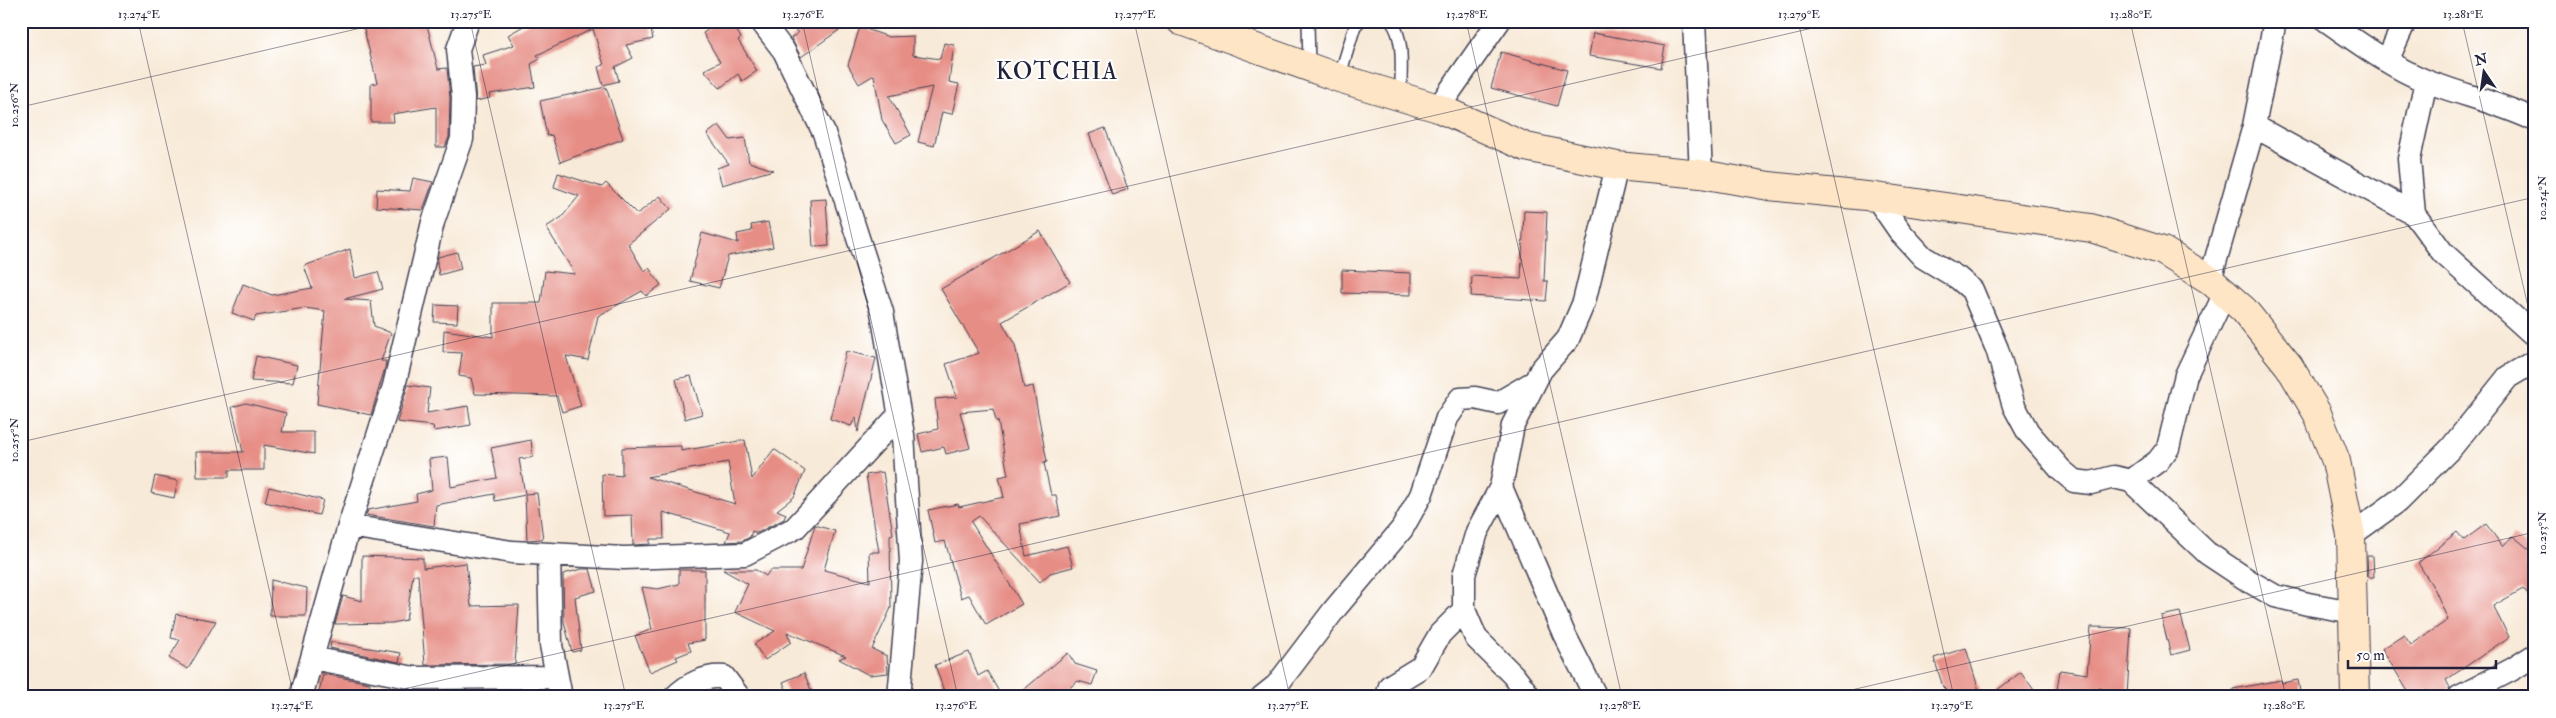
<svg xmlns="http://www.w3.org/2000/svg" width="2556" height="718" font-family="'IM FELL Double Pica',serif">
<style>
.building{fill:#e68d85;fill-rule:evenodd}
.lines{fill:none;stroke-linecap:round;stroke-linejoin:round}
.service-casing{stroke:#424053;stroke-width:14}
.minor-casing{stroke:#424053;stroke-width:25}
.secondary-casing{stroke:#424053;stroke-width:30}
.service{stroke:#fff;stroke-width:11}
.minor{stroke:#fff;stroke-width:22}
.secondary{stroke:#fee5c5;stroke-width:28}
.ticks{fill:none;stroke:#22223b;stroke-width:1;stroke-opacity:0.45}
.labels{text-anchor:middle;stroke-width:4;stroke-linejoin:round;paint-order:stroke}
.quarter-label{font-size:24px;letter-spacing:1px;fill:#22223b;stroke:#fff}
.neatline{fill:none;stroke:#22223b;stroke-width:2}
.ticks-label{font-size:12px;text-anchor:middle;fill:#22223b}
</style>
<rect width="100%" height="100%" fill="#fff"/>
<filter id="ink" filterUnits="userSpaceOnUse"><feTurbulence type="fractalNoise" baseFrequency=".02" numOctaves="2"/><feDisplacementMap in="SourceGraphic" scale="10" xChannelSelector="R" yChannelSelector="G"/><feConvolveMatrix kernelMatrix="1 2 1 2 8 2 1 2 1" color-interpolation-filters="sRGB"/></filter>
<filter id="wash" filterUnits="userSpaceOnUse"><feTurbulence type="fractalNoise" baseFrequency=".0096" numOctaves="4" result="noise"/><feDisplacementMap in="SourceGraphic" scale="20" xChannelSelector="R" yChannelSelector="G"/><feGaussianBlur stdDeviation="1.12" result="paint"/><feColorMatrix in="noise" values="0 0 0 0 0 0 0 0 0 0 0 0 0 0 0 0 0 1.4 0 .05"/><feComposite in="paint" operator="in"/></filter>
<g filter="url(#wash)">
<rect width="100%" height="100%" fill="#f8ead8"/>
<g id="blocks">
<path class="building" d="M 362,21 L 426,21 L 438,69 L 447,68 L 450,98 L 449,137 L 445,147 L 436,147 L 436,107 L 393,114 L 394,122 L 371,122 L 371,84 L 377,83 Z
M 532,21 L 649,21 L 653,39 L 626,45 L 633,58 L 615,67 L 619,81 L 603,85 L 598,67 L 604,65 L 593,29 L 537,55 L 540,59 L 531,64 L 535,87 L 489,94 L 490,98 L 476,101 L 473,67 L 486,65 L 483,55 L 514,45 L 508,35 Z
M 722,21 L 731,21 L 741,38 L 738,40 L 757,71 L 742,81 L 738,74 L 720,88 L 704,70 L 720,62 L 703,33 Z
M 788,21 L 852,21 L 801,57 L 791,38 L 798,33 Z
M 860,27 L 889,37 L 913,36 L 913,55 L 940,59 L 944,43 L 954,45 L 949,82 L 959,84 L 952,114 L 942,112 L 934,146 L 918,142 L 932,87 L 889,96 L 911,135 L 896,143 L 882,120 L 874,75 L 859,84 L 848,65 Z
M 1593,33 L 1665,46 L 1661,68 L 1589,56 Z
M 1501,52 L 1567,70 L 1557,106 L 1491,88 Z
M 606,87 L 623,139 L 560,162 L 552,135 L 547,136 L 540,101 Z
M 719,125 L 730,140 L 745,138 L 749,162 L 773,170 L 722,185 L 717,168 L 729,164 L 707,134 Z
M 1105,128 L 1128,189 L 1112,195 L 1089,134 Z
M 558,173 L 602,187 L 606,183 L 637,214 L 660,196 L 671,209 L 628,244 L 644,271 L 649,268 L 661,285 L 646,296 L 642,291 L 598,316 L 588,360 L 566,356 L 581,406 L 562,412 L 557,396 L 475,394 L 471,378 L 459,376 L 462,353 L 443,352 L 444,330 L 493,337 L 493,303 L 541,303 L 545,271 L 575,274 L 546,227 L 562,217 L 579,196 L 554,187 Z
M 413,178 L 433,182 L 423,210 L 376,207 L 377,189 L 410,191 Z
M 826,199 L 829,246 L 813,247 L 810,200 Z
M 1524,211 L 1547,212 L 1544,281 L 1548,281 L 1546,301 L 1471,296 L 1472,276 L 1521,279 Z
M 768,222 L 773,247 L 728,256 L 719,288 L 690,281 L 702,233 L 738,243 L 737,234 L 752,231 L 751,225 Z
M 1040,231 L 1070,282 L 1002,322 L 1015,345 L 1024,388 L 1033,386 L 1047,462 L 1044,463 L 1051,495 L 1056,495 L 1060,516 L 1020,524 L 1026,556 L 1067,546 L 1073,567 L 1050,573 L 1040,582 L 979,516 L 971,522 L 1022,604 L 986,625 L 969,595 L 961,598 L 945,541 L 935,543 L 928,510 L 958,504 L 959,507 L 1004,497 L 999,477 L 1008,475 L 998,421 L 996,421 L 993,409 L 960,412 L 970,448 L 946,454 L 944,447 L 922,452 L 918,434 L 938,429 L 935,399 L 957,397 L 946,364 L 979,353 L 941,289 Z
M 350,249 L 355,278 L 378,272 L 383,289 L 344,299 L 371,301 L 374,326 L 391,333 L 381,361 L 386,361 L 385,368 L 371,415 L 317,404 L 325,311 L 305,308 L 256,316 L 254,321 L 232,313 L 243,284 L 272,295 L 312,288 L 304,266 Z
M 457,252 L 461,269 L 439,275 L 437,263 L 438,257 Z
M 1342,270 L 1411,273 L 1411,295 L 1342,293 Z
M 435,305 L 458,306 L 457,323 L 434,322 Z
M 846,351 L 876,358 L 858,432 L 856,417 L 851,426 L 830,419 Z
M 256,356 L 297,365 L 293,383 L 251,381 Z
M 691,376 L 702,414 L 685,419 L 676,379 Z
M 408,385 L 430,388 L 427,413 L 468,406 L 471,425 L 434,431 L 433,426 L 397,422 Z
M 246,403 L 286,413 L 282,432 L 314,432 L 314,454 L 264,445 L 264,470 L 229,470 L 229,477 L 197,477 L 196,452 L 243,452 L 232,407 Z
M 531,440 L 533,457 L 519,459 L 525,494 L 537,493 L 543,539 L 527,540 L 525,495 L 495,501 L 494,494 L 436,505 L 434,526 L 366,515 L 368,510 L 417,501 L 416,494 L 432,490 L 429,459 L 448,457 L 451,487 L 497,478 L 491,448 Z
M 745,440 L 752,479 L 774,449 L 805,471 L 794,497 L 777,510 L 786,514 L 784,519 L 757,533 L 752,531 L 750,537 L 742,541 L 726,542 L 730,532 L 663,512 L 664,539 L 650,539 L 650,544 L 633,545 L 632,515 L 603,516 L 602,474 L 622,476 L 622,448 L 681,446 L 681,451 ZM 728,462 L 735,504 L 647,477 Z
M 883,472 L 893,534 L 890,535 L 891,608 L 872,649 L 887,656 L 888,673 L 869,675 L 839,659 L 846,656 L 787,632 L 791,642 L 765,660 L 754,644 L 775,631 L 735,612 L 748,584 L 723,570 L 756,570 L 766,576 L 770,570 L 801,570 L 815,525 L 835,531 L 824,570 L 870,582 L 869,552 L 879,552 L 866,475 Z
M 155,476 L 178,481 L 174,498 L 151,493 Z
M 269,487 L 323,500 L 319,515 L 265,502 Z
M 2486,524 L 2503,547 L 2513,536 L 2535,554 L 2535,604 L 2523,589 L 2493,606 L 2509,637 L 2446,680 L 2450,688 L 2447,693 L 2438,697 L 2431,697 L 2428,690 L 2409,693 L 2382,649 L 2404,635 L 2411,645 L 2448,620 L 2435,590 L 2418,563 L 2457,532 L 2464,540 Z
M 362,556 L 423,558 L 423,568 L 466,563 L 471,606 L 519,605 L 515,664 L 425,665 L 418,575 L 413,575 L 406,620 L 392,623 L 335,624 L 343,596 L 362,601 Z
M 2367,556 L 2373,556 L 2374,577 L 2368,577 Z
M 582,569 L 590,569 L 596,591 L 575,597 L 581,650 L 572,652 L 564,622 L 563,574 Z
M 679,570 L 705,570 L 705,640 L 688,643 L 691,651 L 676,657 L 678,660 L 650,672 L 635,636 L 652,629 L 642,587 L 658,589 L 679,584 Z
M 271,580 L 307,588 L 306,616 L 270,616 Z
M 2180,612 L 2190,650 L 2171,655 L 2161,616 Z
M 176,614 L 216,621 L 188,669 L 169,658 L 180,640 L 171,638 Z
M 2091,627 L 2131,628 L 2127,696 L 2099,688 L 2097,697 L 2056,697 L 2060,670 L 2087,674 Z
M 331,642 L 401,653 L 399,662 L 330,648 Z
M 1966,648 L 1981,697 L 1952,697 L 1943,687 L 1934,658 Z
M 969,652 L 978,676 L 987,671 L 1002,697 L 946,697 L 935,665 Z
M 1068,653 L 1075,664 L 1097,671 L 1092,685 L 1078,681 L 1058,697 L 1015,697 Z
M 2021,672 L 2039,697 L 1988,697 Z
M 804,673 L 814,697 L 789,697 L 783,682 Z
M 323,674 L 370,683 L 367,697 L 341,697 L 319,692 Z
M 2281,680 L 2282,683 L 2298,680 L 2301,697 L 2234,697 L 2233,689 Z"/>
</g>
</g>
<g filter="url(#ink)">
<use href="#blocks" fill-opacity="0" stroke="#424053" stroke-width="1"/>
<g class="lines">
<g class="service-casing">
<path id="service" d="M 1308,21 L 1309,67
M 1391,21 C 1406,40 1400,73 1401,96
M 1339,78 L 1355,26 L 1360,21"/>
</g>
<g class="minor-casing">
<path id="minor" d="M 761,21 L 784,51 L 824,133 L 882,312 L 903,435 L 911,561 L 899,697
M 1694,21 L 1701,174
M 2327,21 C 2359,43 2391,67 2426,81 C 2462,95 2500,103 2535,120
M 2387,61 L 2405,21
M 2426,81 L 2409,159 L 2414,214 L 2443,253 L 2535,336
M 1438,108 L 1499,21
M 2254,126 L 2414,214
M 1876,197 L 1901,233 L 1923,257 L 1958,278 L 1972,290 L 1997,349 L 2014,406 L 2028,432 L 2061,470 L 2074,481 L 2091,483 L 2114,477 L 2131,481 L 2207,553 L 2249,581 L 2275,596 L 2308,604 L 2353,612
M 2210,280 L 2254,126 L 2275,21
M 2131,481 L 2158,461 L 2168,448 L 2186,375 L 2225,293
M 1501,487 L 1564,634 L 1596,697
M 349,526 L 512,552 L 624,558 L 745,554 L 795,528 L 899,415
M 2351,535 L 2398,501 L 2451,448 L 2508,377 L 2535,361
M 549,554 L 551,645 L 561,697
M 312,658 L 414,678 L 557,677
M 301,697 L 349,526 L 394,386 L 433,222 L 462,139 L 463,97 L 458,49 L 468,21
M 675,697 C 688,684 706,675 724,677 L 739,697
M 1262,697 L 1277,685 L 1334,610 L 1402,529 L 1421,495 L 1447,418 L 1460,399 L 1475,398 L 1498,403 L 1534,382
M 1387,697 L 1390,686 L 1421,667 L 1440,634 L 1464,610
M 1530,697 L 1513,675 L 1476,638 L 1464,610 L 1464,575 L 1477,532 L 1501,487 L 1513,425 L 1541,370 L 1568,339 L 1584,302 L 1617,166
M 2459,697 L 2513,669 L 2535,655"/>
</g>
<g class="secondary-casing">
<path id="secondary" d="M 1181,21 L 1339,78 L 1438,108 L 1526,147 L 1617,166 L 1701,174 L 1769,186 L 1876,197 L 2091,228 L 2163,251 L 2210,280 L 2244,310 L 2289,366 L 2317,413 L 2336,461 L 2351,535 L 2355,697"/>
</g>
<use href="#service" class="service"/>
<use href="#minor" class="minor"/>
<use href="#secondary" class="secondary"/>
</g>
</g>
<path class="ticks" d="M 138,21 L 294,697M 470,21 L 626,697M 802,21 L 958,697M 1134,21 L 1290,697M 1466,21 L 1622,697M 1798,21 L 1954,697M 2130,21 L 2286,697M 2462,21 L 2535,337M 21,107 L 391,21M 21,442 L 1843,21M 369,697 L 2535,197M 1821,697 L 2535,532"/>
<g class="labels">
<g class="quarter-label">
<text x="1057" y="79">KOTCHIA</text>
</g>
</g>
<rect width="2556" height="718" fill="none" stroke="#fff" stroke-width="55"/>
<g transform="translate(2484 72) rotate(347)" stroke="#ffffff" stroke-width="4" paint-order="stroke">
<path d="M0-4L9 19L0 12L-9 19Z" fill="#22223b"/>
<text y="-8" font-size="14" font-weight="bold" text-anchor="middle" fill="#22223b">N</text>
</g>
<path d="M2348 660v8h148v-8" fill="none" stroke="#22223b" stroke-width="2.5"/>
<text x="2356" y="660" font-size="15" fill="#22223b" stroke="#ffffff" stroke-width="4" paint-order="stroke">50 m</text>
<rect x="28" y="28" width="2500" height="662" class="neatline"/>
<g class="ticks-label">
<text x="139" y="18">13.274°E</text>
<text x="471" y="18">13.275°E</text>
<text x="803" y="18">13.276°E</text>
<text x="1135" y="18">13.277°E</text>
<text x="1467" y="18">13.278°E</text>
<text x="1799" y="18">13.279°E</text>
<text x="2131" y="18">13.280°E</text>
<text x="2463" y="18">13.281°E</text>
<text transform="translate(14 105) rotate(-90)" y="4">10.256°N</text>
<text transform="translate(2542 198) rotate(-90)" y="4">10.254°N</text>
<text transform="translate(14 440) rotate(-90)" y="4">10.255°N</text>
<text transform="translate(2542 533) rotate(-90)" y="4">10.253°N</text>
<text x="292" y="709">13.274°E</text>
<text x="624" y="709">13.275°E</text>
<text x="956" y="709">13.276°E</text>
<text x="1288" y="709">13.277°E</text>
<text x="1620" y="709">13.278°E</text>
<text x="1952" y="709">13.279°E</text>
<text x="2284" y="709">13.280°E</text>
</g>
</svg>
